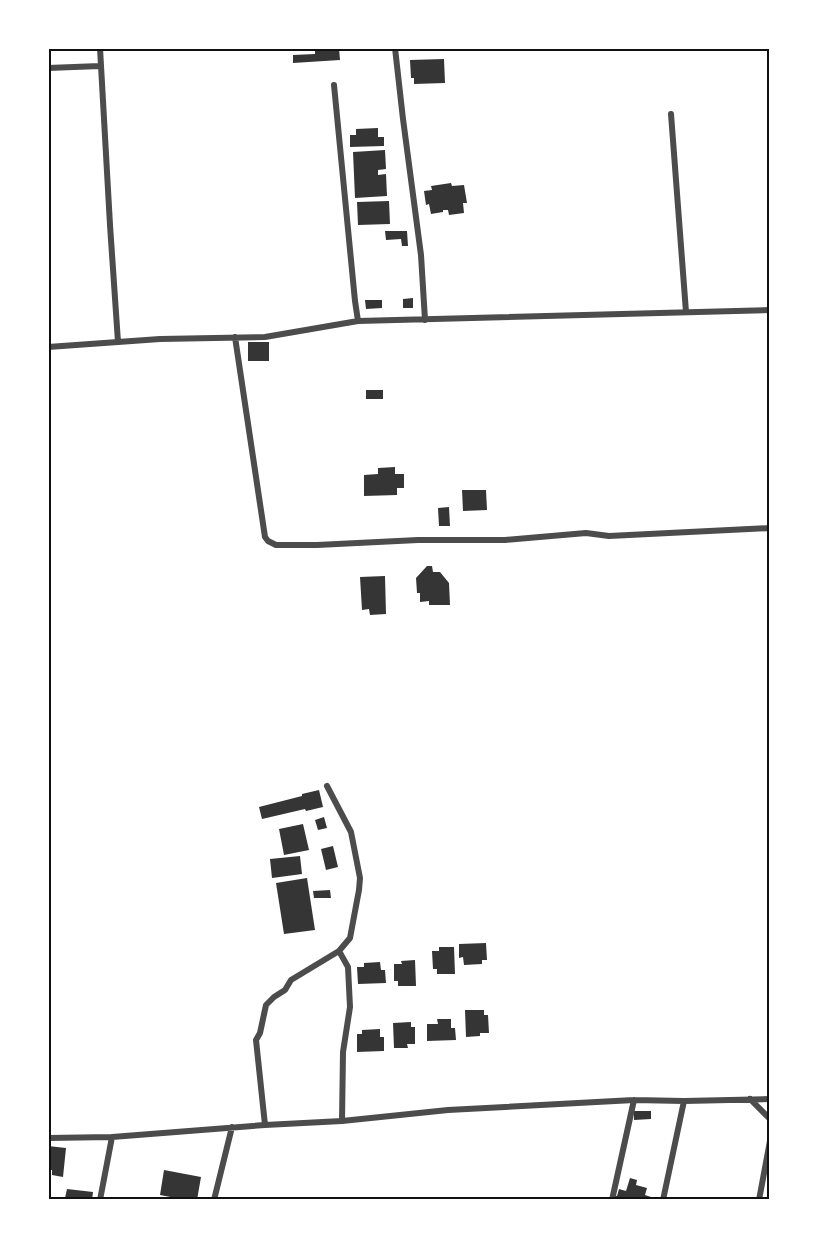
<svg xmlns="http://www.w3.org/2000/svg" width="818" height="1248" font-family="'Open Sans',sans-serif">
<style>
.building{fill:#353535}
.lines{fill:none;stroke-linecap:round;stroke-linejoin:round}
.minor{stroke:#4c4c4c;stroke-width:6}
.neatline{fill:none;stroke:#111;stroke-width:2}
</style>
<rect width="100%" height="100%" fill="#fff"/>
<path class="building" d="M 315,48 L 339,48 L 340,60 L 293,63 L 293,55 L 315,54 Z
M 444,59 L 445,83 L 414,84 L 414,78 L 411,78 L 410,60 Z
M 378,128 L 378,137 L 384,137 L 384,146 L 350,147 L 350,135 L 356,135 L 356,129 Z
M 385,150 L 386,169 L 378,170 L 378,175 L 386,174 L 387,196 L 355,198 L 353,152 Z
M 451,183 L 452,186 L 464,185 L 467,203 L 463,203 L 464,213 L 449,215 L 448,210 L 443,210 L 443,212 L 431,214 L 429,204 L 426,205 L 424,191 L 432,190 L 431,186 Z
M 389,201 L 390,224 L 358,225 L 357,202 Z
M 385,231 L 407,231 L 408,246 L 402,246 L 401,239 L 386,240 Z
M 413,298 L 413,308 L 403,308 L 403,299 Z
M 365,300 L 382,300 L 382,308 L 366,309 Z
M 248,342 L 269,342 L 269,361 L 248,361 Z
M 366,390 L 383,390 L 383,399 L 366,399 Z
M 395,467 L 395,474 L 404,474 L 404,488 L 397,488 L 397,495 L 364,496 L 364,475 L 378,474 L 378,468 Z
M 462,490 L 486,490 L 487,510 L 463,511 Z
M 449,507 L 450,526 L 439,526 L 438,508 Z
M 427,566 L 432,566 L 433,572 L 440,572 L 449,583 L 450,605 L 429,605 L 429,601 L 420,602 L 420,593 L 417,593 L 416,578 Z
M 385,576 L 386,614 L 370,615 L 369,609 L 362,610 L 360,577 Z
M 319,790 L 323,807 L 306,811 L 305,809 L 262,819 L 259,807 L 302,796 L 302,794 Z
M 324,817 L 327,828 L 318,830 L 315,820 Z
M 303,824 L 309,850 L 284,855 L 279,829 Z
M 333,846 L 338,867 L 326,870 L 321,849 Z
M 300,856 L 302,874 L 272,878 L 270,859 Z
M 307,878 L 315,930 L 284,934 L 276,883 Z
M 330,890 L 331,898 L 314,898 L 313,891 Z
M 486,943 L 487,960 L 482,960 L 482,964 L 464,965 L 463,957 L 459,958 L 459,944 Z
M 439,947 L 454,947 L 455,974 L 437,974 L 437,969 L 433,969 L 432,951 L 439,951 Z
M 415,960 L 416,986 L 398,986 L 398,981 L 394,981 L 394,964 L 402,964 L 401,961 Z
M 380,962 L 381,970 L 385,970 L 386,983 L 358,984 L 357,967 L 364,967 L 364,963 Z
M 465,1010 L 484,1010 L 484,1015 L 488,1015 L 489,1033 L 480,1033 L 480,1036 L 466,1037 Z
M 437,1019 L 451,1019 L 451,1028 L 455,1028 L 456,1040 L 427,1041 L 427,1024 L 438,1024 Z
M 411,1022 L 411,1027 L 415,1027 L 415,1044 L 407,1044 L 408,1048 L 394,1048 L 393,1023 Z
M 380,1029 L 380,1037 L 384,1037 L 384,1051 L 357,1052 L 357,1034 L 362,1034 L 362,1030 Z
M 634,1111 L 651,1111 L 651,1119 L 634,1120 Z
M 48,1146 L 66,1148 L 63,1177 L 52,1175 L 52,1170 L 48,1170 Z
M 164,1170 L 201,1177 L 197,1200 L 186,1200 L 160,1195 Z
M 630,1178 L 637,1180 L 636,1185 L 647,1188 L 645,1195 L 651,1197 L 650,1200 L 613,1200 L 614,1195 L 617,1196 L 619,1189 L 626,1191 Z
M 67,1189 L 93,1192 L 92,1200 L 52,1200 L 52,1197 L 65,1198 Z"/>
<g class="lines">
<path class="minor" d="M 100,48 L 110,225 L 118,342
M 395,48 L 403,119 L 421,255 L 425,320
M 48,68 L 100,66
M 334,85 L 355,301 L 358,321
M 671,114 L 686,312
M 235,337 L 265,537 L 268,541 L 276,545 L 317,545 L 418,540 L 505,540 L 586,533 L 609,536 L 770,528
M 48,347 L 160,339 L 265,337 L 358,321 L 770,310
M 339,951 L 348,967 L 350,1007 L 343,1052 L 342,1121
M 750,1099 L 770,1119
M 265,1125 L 256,1040 L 260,1033 L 266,1005 L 274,997 L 285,990 L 291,980 L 339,951 L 350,938 L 359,890 L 360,878 L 351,832 L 327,786
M 48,1138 L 112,1137 L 265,1125 L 342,1121 L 448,1110 L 634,1100 L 684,1101 L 770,1099
M 100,1200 L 112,1137
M 214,1200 L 232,1127
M 612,1200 L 634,1100
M 663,1200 L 684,1101
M 759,1200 L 770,1141"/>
</g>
<rect width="818" height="1248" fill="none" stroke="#ffffff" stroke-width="99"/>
<rect x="50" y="50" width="718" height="1148" class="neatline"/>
</svg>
